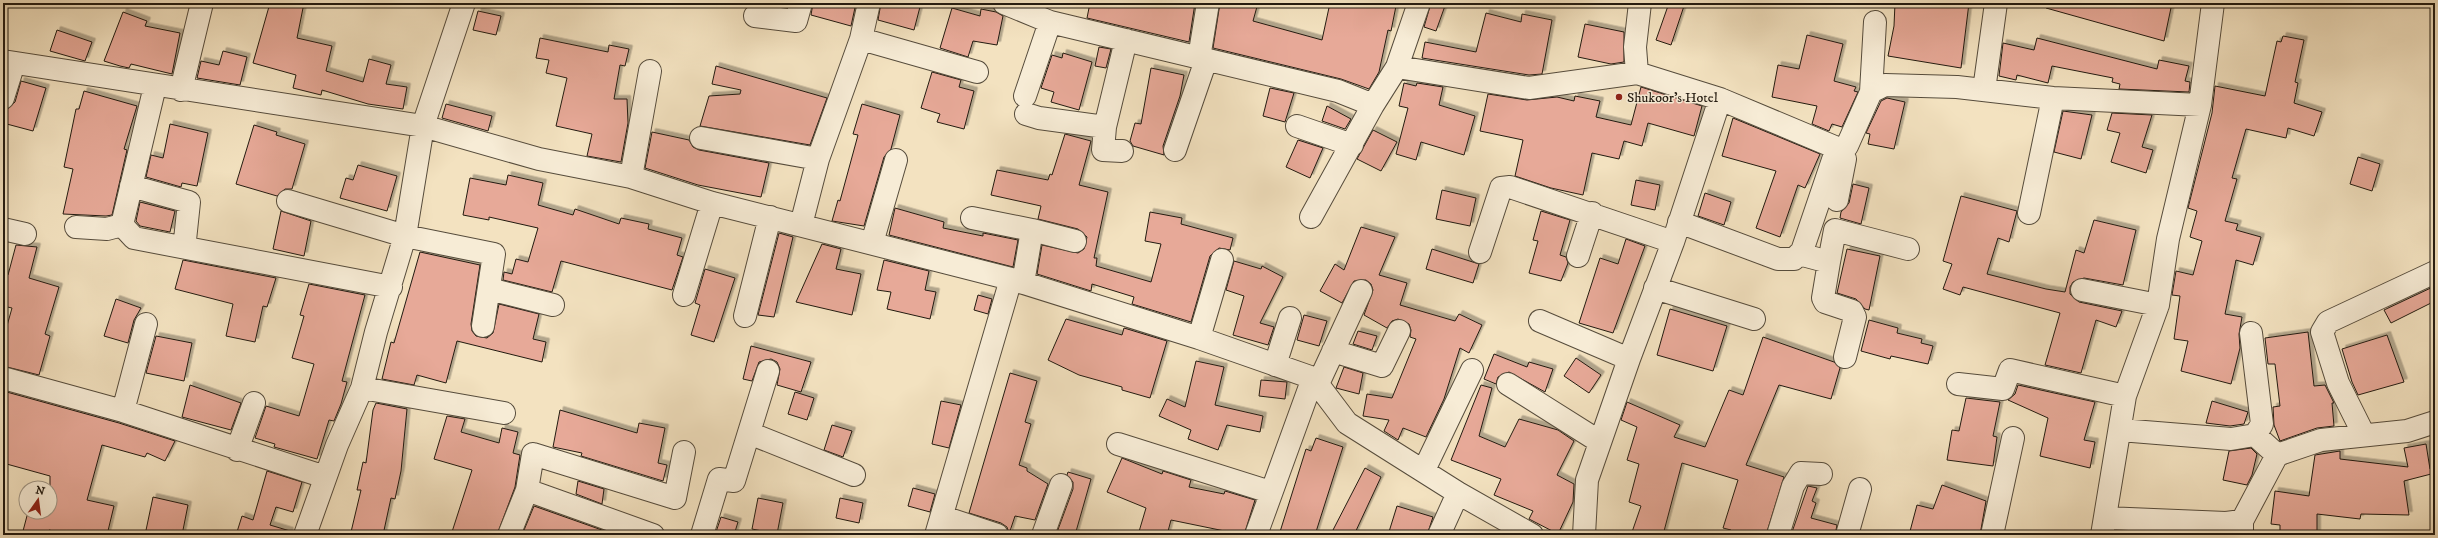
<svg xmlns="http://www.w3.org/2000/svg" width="2438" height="538" font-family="'IM FELL DW Pica',serif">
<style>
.building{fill:#e7a998;stroke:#221a10;filter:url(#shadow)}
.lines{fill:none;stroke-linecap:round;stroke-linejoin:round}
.street-casing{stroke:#564c3c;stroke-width:24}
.street{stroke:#f7ecd6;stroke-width:22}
.poi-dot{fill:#8f2418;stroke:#f7ecd6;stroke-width:1.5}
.labels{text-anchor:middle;stroke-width:3;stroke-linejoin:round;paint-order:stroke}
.poi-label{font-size:14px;fill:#221a10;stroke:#f7ecd6;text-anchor:start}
</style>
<defs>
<filter id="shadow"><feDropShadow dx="3.5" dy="-3.5" stdDeviation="0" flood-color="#0004"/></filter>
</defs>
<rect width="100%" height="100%" fill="#f3e2c0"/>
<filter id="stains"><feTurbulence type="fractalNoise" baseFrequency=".005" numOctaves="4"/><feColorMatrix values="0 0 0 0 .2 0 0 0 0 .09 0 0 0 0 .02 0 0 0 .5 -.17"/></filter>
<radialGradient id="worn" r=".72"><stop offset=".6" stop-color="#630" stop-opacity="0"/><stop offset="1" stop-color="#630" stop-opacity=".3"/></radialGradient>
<path class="building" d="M 270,3 L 304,3 L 297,38 L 332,46 L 326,71 L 363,82 L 369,59 L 391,65 L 386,84 L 407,87 L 403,109 L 368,104 L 322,90 L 321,95 L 293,88 L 296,75 L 253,63 Z
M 813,3 L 856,3 L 851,26 L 811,15 Z
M 881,3 L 921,3 L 914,30 L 878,20 Z
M 1090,3 L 1195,3 L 1189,42 L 1087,18 Z
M 1220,3 L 1258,3 L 1253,21 L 1322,40 L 1330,3 L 1383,3 L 1396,6 L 1391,31 L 1388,30 L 1379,72 L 1369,89 L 1341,79 L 1213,48 Z
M 1431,3 L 1446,3 L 1436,31 L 1424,27 Z
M 1669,3 L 1685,3 L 1671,45 L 1656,40 Z
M 1895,3 L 1969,3 L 1961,68 L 1888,56 L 1894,26 Z
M 2047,3 L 2172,3 L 2164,41 L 2046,8 Z
M 952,8 L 980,16 L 981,9 L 996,12 L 1003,16 L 997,45 L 973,41 L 968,57 L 940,48 Z
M 478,11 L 501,16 L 496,35 L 473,30 Z
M 123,12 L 147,21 L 145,26 L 180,33 L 172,74 L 131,64 L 129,68 L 120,66 L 104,61 Z
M 1486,13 L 1521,22 L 1522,14 L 1552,20 L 1542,74 L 1529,75 L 1422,58 L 1425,42 L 1476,52 Z
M 1585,24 L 1624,32 L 1624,62 L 1611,64 L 1578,57 Z
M 57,30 L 92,42 L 85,61 L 50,51 Z
M 1807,35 L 1843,44 L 1834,81 L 1856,87 L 1854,91 L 1858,92 L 1842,127 L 1832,124 L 1829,131 L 1812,124 L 1817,106 L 1772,97 L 1778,65 L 1799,69 Z
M 2283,36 L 2304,40 L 2295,82 L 2298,83 L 2294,103 L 2322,112 L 2314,136 L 2288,128 L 2286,138 L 2246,129 L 2232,178 L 2237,179 L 2225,221 L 2238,224 L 2236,230 L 2261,237 L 2253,265 L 2236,260 L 2225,314 L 2242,317 L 2239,334 L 2240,348 L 2231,384 L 2181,371 L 2188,341 L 2174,339 L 2180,296 L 2172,295 L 2176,271 L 2193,275 L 2202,241 L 2190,237 L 2197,211 L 2188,208 L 2212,113 L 2215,86 L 2265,96 L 2277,41 L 2281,42 Z
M 540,38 L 608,52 L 609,45 L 629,49 L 625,66 L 620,65 L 614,99 L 627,99 L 628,123 L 621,162 L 587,156 L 592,134 L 556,126 L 567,78 L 546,73 L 549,60 L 536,58 Z
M 2037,38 L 2157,69 L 2159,60 L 2189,66 L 2185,81 L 2190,82 L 2189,92 L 2119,89 L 2120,84 L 2112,82 L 2113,78 L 2052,66 L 2048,83 L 2017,75 L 2016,80 L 1999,76 L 2003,43 L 2034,50 Z
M 1099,47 L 1111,49 L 1106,68 L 1095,66 Z
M 223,51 L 247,57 L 240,85 L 197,78 L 201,61 L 219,65 Z
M 1063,53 L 1092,62 L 1079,110 L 1051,102 L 1054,92 L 1041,88 L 1052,55 L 1062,58 Z
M 716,66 L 827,98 L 810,145 L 700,126 L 709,96 L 740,94 L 741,90 L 712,84 Z
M 1151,68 L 1184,75 L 1180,96 L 1163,146 L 1164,155 L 1133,146 L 1130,141 L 1135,123 L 1141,124 Z
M 932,72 L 961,80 L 959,87 L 974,91 L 964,129 L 937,122 L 940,114 L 921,108 Z
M 21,81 L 46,88 L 33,131 L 3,123 L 7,109 L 15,102 Z
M 1404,83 L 1416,86 L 1417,83 L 1443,87 L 1439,105 L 1475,116 L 1464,155 L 1421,142 L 1416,160 L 1396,154 L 1408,108 L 1399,106 Z
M 1641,87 L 1702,106 L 1694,136 L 1648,123 L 1642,146 L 1624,141 L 1619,159 L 1592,153 L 1583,195 L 1551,188 L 1515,176 L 1523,140 L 1480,131 L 1488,94 L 1527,100 L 1557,97 L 1574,101 L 1575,96 L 1600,101 L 1596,117 L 1631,125 Z
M 1270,88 L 1294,93 L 1285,122 L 1263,116 Z
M 84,91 L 137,106 L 124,149 L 127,150 L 112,215 L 106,216 L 63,214 L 73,169 L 64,167 L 76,109 L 79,109 Z
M 1887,98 L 1905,102 L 1894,149 L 1868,144 L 1870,134 L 1866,133 L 1881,101 Z
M 446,104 L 492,116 L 488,131 L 442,118 Z
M 862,104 L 900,115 L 891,149 L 884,157 L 864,226 L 832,221 L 838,200 L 840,201 L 858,135 L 853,134 Z
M 1327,106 L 1351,119 L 1345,129 L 1322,121 Z
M 2063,111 L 2092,115 L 2081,159 L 2054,152 Z
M 2112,113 L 2152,115 L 2142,147 L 2153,150 L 2146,173 L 2111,162 L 2120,133 L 2107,130 Z
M 1733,118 L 1820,154 L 1805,188 L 1798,185 L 1780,237 L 1756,228 L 1776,171 L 1722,156 Z
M 170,124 L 208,133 L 197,186 L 182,183 L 181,187 L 146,177 L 151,155 L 163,158 Z
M 254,125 L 277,132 L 276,135 L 305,144 L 292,189 L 285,189 L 277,196 L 236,184 Z
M 1373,130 L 1397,142 L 1381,171 L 1357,159 Z
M 652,132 L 689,140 L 693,147 L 699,150 L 769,163 L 761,197 L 698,185 L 645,168 Z
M 1065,134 L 1091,141 L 1079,185 L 1108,192 L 1094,258 L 1097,258 L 1096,266 L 1151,282 L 1161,244 L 1145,241 L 1150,212 L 1182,218 L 1181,224 L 1233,238 L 1230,250 L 1219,248 L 1210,256 L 1191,322 L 1132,304 L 1134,297 L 1092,284 L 1091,291 L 1037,274 L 1042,245 L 1078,253 L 1084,249 L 1087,237 L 1078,229 L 1038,219 L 1041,206 L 991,195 L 997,170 L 1048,180 L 1050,174 L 1052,175 Z
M 1298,140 L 1323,148 L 1310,178 L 1286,167 Z
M 2358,157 L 2380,164 L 2372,191 L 2350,184 Z
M 358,165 L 397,176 L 387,211 L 340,198 L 346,178 L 353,180 Z
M 508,175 L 543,183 L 538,205 L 573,215 L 575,209 L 619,224 L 621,218 L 649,224 L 648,229 L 682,238 L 677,255 L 683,257 L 672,290 L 561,261 L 552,292 L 503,280 L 504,272 L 512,274 L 516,259 L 528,262 L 538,228 L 489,217 L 489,220 L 463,215 L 470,178 L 506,185 Z
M 1636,180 L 1660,185 L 1655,210 L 1631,205 Z
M 1853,184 L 1869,188 L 1861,224 L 1840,218 L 1841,212 L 1849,203 Z
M 1442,190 L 1476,198 L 1470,226 L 1436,219 Z
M 1705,193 L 1731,202 L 1724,225 L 1698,216 Z
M 1961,196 L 2017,211 L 2009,242 L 1998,238 L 1987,274 L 2046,289 L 2065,292 L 2076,250 L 2084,253 L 2094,220 L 2136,230 L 2123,285 L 2084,278 L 2073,282 L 2070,287 L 2070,294 L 2079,302 L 2122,311 L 2116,327 L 2096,320 L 2081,373 L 2045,365 L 2060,313 L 1963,287 L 1960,295 L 1943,289 L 1952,264 L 1943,261 Z
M 140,202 L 175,211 L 170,232 L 140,226 L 136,221 Z
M 895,208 L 944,222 L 943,228 L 983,236 L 983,233 L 1018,240 L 1013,267 L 889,235 Z
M 281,211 L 311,221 L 304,256 L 273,249 Z
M 1541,211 L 1570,220 L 1560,255 L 1566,257 L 1568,263 L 1561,281 L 1529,273 L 1538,241 L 1533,240 Z
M 1361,227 L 1395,237 L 1379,275 L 1407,283 L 1400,305 L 1455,321 L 1459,314 L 1482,325 L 1469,353 L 1460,348 L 1444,399 L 1426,437 L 1403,428 L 1398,440 L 1384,431 L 1389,420 L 1363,416 L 1367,394 L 1392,398 L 1416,339 L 1410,337 L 1411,330 L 1409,324 L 1398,319 L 1392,321 L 1387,328 L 1364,315 L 1373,290 L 1371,284 L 1366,280 L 1354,281 L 1342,303 L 1320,291 L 1335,264 L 1344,270 Z
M 779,233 L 793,237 L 774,317 L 758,315 Z
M 1626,239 L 1645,246 L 1613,333 L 1579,323 L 1600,258 L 1618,264 Z
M 822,244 L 841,249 L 836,269 L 861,274 L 852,315 L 796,302 Z
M 16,245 L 37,247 L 29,278 L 59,287 L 45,334 L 50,336 L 39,375 L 3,366 L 3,340 L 12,308 L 3,306 L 3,273 L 8,275 Z
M 1432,249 L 1479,264 L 1473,283 L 1426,269 Z
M 1847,249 L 1880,256 L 1869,310 L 1865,309 L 1856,299 L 1837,293 Z
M 420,252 L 480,265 L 471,324 L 472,331 L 476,336 L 487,338 L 493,333 L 499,304 L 539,314 L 533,339 L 546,342 L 542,362 L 457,341 L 446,383 L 417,375 L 414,385 L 382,379 L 391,342 L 394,343 Z
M 183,260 L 276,278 L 267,307 L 263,306 L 255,342 L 226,336 L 233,304 L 175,289 Z
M 884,260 L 929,271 L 925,290 L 936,292 L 930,319 L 887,309 L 891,292 L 877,290 Z
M 1234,261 L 1261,269 L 1262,266 L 1283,277 L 1260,323 L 1274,327 L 1268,345 L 1233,335 L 1244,296 L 1226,290 Z
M 705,269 L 735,278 L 714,342 L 691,335 L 700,305 L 695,303 Z
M 309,284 L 365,295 L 342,381 L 347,382 L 341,404 L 334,421 L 329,420 L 317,459 L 274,447 L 275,444 L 255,438 L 266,406 L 299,416 L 314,364 L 292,358 L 304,316 L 300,315 Z
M 2435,286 L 2435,301 L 2391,323 L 2384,310 Z
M 978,295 L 992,299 L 988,314 L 974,310 Z
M 116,299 L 141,308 L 134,320 L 128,343 L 104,336 Z
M 1670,309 L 1727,326 L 1713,371 L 1657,355 Z
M 1304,315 L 1327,321 L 1319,346 L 1297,340 Z
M 1066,319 L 1122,335 L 1124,328 L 1167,341 L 1150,398 L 1122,390 L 1122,387 L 1079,375 L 1048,360 Z
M 1869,320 L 1898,328 L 1897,333 L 1922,339 L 1921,343 L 1933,346 L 1928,364 L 1891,356 L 1890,359 L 1861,351 Z
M 1358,331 L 1377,336 L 1372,350 L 1353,344 Z
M 2308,332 L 2314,386 L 2325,385 L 2334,403 L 2332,403 L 2334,426 L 2317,428 L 2280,441 L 2274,425 L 2273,407 L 2280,406 L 2275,364 L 2268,364 L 2265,338 Z
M 2387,335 L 2404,382 L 2358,395 L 2352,382 L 2342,349 Z
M 156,336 L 192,343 L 184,381 L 146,373 Z
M 1763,337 L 1834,362 L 1840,368 L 1831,399 L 1779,385 L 1746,465 L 1784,477 L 1766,535 L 1729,535 L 1731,530 L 1723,528 L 1738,480 L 1682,463 L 1663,535 L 1631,535 L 1641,506 L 1629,502 L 1639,464 L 1627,460 L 1637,427 L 1621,420 L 1627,402 L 1680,425 L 1674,437 L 1705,447 L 1729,390 L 1743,395 Z
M 751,346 L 811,362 L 801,392 L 777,385 L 780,369 L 777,362 L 771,359 L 759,362 L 752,381 L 743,379 Z
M 1494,354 L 1527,367 L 1529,362 L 1553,369 L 1545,392 L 1509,372 L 1498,377 L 1496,384 L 1484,379 Z
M 1576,358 L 1601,375 L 1589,393 L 1564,376 Z
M 1196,361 L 1224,367 L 1215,405 L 1263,416 L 1260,432 L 1227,425 L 1218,450 L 1188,439 L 1191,430 L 1159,416 L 1167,399 L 1185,407 Z
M 1344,367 L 1363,373 L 1359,394 L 1336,388 Z
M 1010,373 L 1037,381 L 1025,422 L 1031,424 L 1019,465 L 1027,468 L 1027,471 L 1048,484 L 1035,520 L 1015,516 L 1009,534 L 1007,527 L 1001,523 L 969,513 Z
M 1261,380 L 1287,382 L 1285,399 L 1259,396 Z
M 190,385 L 241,403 L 231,430 L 182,417 Z
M 1481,385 L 1492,388 L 1479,436 L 1505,447 L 1519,419 L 1558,430 L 1574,441 L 1557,475 L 1574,484 L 1573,502 L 1558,534 L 1529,519 L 1533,511 L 1494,495 L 1501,479 L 1451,460 Z
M 2018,385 L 2095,402 L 2084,440 L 2095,442 L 2090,468 L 2040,456 L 2048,418 L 2008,400 L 2015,394 Z
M 3,391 L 119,423 L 175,441 L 165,461 L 147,453 L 145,457 L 102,445 L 87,500 L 114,506 L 107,535 L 71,535 L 49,530 L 48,535 L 39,535 L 23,531 L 28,512 L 50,512 L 50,476 L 3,463 Z
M 795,392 L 814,398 L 807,420 L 788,414 Z
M 1966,398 L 2000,402 L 1993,436 L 1997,437 L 1993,466 L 1947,460 L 1952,430 L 1959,431 Z
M 941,401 L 961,405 L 949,448 L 932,444 Z
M 2212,401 L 2248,412 L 2244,424 L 2230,426 L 2206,423 Z
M 376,403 L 407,409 L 401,471 L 395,499 L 391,498 L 383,535 L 366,535 L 351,532 L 361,490 L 357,490 L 363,462 L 366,463 L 373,410 Z
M 560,410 L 637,433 L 639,423 L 665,428 L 658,463 L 667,465 L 663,481 L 581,456 L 582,453 L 553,447 Z
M 447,416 L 465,419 L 461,432 L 499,443 L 502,428 L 518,432 L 513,453 L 520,455 L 515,487 L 497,535 L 451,535 L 472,470 L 434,459 Z
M 832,425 L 852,431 L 843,457 L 824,450 Z
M 1316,438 L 1343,447 L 1315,535 L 1279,535 L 1306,449 L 1311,451 Z
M 2426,444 L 2430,469 L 2435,470 L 2435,473 L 2404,481 L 2409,515 L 2361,514 L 2360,519 L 2317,514 L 2317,535 L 2280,535 L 2280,525 L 2271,524 L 2275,491 L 2309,496 L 2315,455 L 2340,451 L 2340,459 L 2408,467 L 2404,448 Z
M 2251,448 L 2257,454 L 2252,475 L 2247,485 L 2223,480 L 2229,451 Z
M 1122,458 L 1162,474 L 1163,471 L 1191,480 L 1189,487 L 1224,494 L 1225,491 L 1255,500 L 1244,535 L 1171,520 L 1167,535 L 1138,535 L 1146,508 L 1107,492 Z
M 1365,468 L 1381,477 L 1354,535 L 1343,535 L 1333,530 Z
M 267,471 L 302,482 L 293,512 L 276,507 L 270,525 L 290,531 L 289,535 L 236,535 L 242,516 L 253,520 Z
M 1068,472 L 1091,479 L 1075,535 L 1056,535 L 1073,489 L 1073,482 L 1067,475 Z
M 578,481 L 604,489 L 602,504 L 576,494 Z
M 1942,485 L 1986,501 L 1980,535 L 1909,535 L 1917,505 L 1933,509 Z
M 1808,486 L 1817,488 L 1812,501 L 1816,503 L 1811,518 L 1837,525 L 1835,535 L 1791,535 Z
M 913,488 L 935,494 L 930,512 L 908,506 Z
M 153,497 L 188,505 L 182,535 L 145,535 Z
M 758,498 L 783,503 L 777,534 L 752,529 Z
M 840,498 L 863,503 L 859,523 L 836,518 Z
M 534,506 L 616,535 L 522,535 Z
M 1397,506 L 1433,517 L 1427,535 L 1388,535 Z
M 721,517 L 738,522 L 734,535 L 715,535 Z"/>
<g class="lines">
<g class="street-casing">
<path id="street" d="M 1004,3 L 1050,22 L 1338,91 L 1373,105 L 1397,67 L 1419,3
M 755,16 L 796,21 L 801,3
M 861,39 L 977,72
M 1199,58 L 1208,3
M 3,61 L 423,126 L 539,159 L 631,177 L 712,203 L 1011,279 L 1199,338 L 1313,378 L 1347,423 L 1458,493 L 1532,535
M 1397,67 L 1529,88 L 1637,73 L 1720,99 L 1837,148 L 1847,146 L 1871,92 L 1885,85 L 1957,87 L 2053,98 L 2200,105
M 1637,73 L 1635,47 L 1640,3
M 155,86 L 122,225 L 134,238 L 391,287
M 181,90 L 202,3
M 1984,90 L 1996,3
M 1871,92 L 1875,22
M 1025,96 L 1050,22
M 3,98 L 14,63
M 1026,114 L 1039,118 L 1105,127 L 1126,40
M 1297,126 L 1352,145
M 1105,127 L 1103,150 L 1122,151
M 701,138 L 818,159
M 1175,150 L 1206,60
M 631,177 L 650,71
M 131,186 L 189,202 L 185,240
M 1837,200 L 1845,159
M 288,201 L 405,236 L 494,254 L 483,326
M 2029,213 L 2053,98
M 1311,217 L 1373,105
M 972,218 L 1032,230 L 1023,283
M 1679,222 L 1778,259 L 1794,259 L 1802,251 L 1837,148
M 801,225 L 818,159 L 861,39 L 869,3
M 76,227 L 107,229 L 122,225
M 3,229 L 25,234
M 1032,230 L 1075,241
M 872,243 L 896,160
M 1480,252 L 1501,188 L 1510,187 L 1673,242
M 1799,254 L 1829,262 L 1823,298 L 1825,302 L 1852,311 L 1855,317 L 1845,357
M 1578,256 L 1592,213
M 1829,262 L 1835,230 L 1908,249
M 1655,288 L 1754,319
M 489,289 L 553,305
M 2082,290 L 2158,305
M 684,295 L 712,203
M 745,316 L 770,217
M 1540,321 L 1629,359
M 2251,333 L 2262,424 L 2255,435
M 1199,338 L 1222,260
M 1333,351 L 1382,366 L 1399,331
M 1275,365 L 1290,318
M 3,378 L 123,411 L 325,477
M 1318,384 L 1361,291
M 1508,384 L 1600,442
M 1958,384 L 2003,389 L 2010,370 L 2125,396
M 362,388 L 504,413
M 123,411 L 146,324
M 2120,430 L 2231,439 L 2255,435 L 2277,455 L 2242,521 L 2242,535
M 749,433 L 854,475
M 2364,435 L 2338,383 L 2322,332 L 2328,322 L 2435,272
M 1118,444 L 1270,492
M 237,450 L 254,403
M 2277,455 L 2321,440 L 2407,431 L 2435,422
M 1424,470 L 1472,370
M 527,490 L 653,535
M 943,517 L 997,535
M 2105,518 L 2226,523 L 2242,521
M 305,535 L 337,445 L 362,388 L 376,332 L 405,236 L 423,126 L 464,3
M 509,535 L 527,490 L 533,454 L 675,498 L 684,452
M 702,535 L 719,479 L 734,481 L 768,371
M 936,535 L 1011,279
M 1043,535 L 1061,485
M 1256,535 L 1313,378
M 1439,535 L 1458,493
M 1584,535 L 1587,480 L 1629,359 L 1673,242 L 1720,99
M 1778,535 L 1793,486 L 1801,473 L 1821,474
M 1847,535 L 1860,489
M 1992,535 L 2013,438
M 2102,535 L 2125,396 L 2158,305 L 2168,239 L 2200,105 L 2213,3"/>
</g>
<use href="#street" class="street"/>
</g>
<circle class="poi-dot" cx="1619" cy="97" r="4"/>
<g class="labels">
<g class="poi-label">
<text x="1627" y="102">Shukoor's Hotel</text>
</g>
</g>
<rect width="2438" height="538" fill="none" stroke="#f3e2c0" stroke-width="16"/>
<rect x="4" y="4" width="2430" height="530" fill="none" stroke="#221a10" stroke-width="2"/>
<rect x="8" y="8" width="2422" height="522" fill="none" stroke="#221a10"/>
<g transform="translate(38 500) rotate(14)"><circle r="19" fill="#f7ecd6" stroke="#a29887"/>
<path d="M0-3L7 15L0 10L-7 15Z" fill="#8f2418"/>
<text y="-6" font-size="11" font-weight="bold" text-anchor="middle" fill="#221a10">N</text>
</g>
<rect width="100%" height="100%" filter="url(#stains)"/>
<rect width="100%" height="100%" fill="url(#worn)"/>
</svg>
